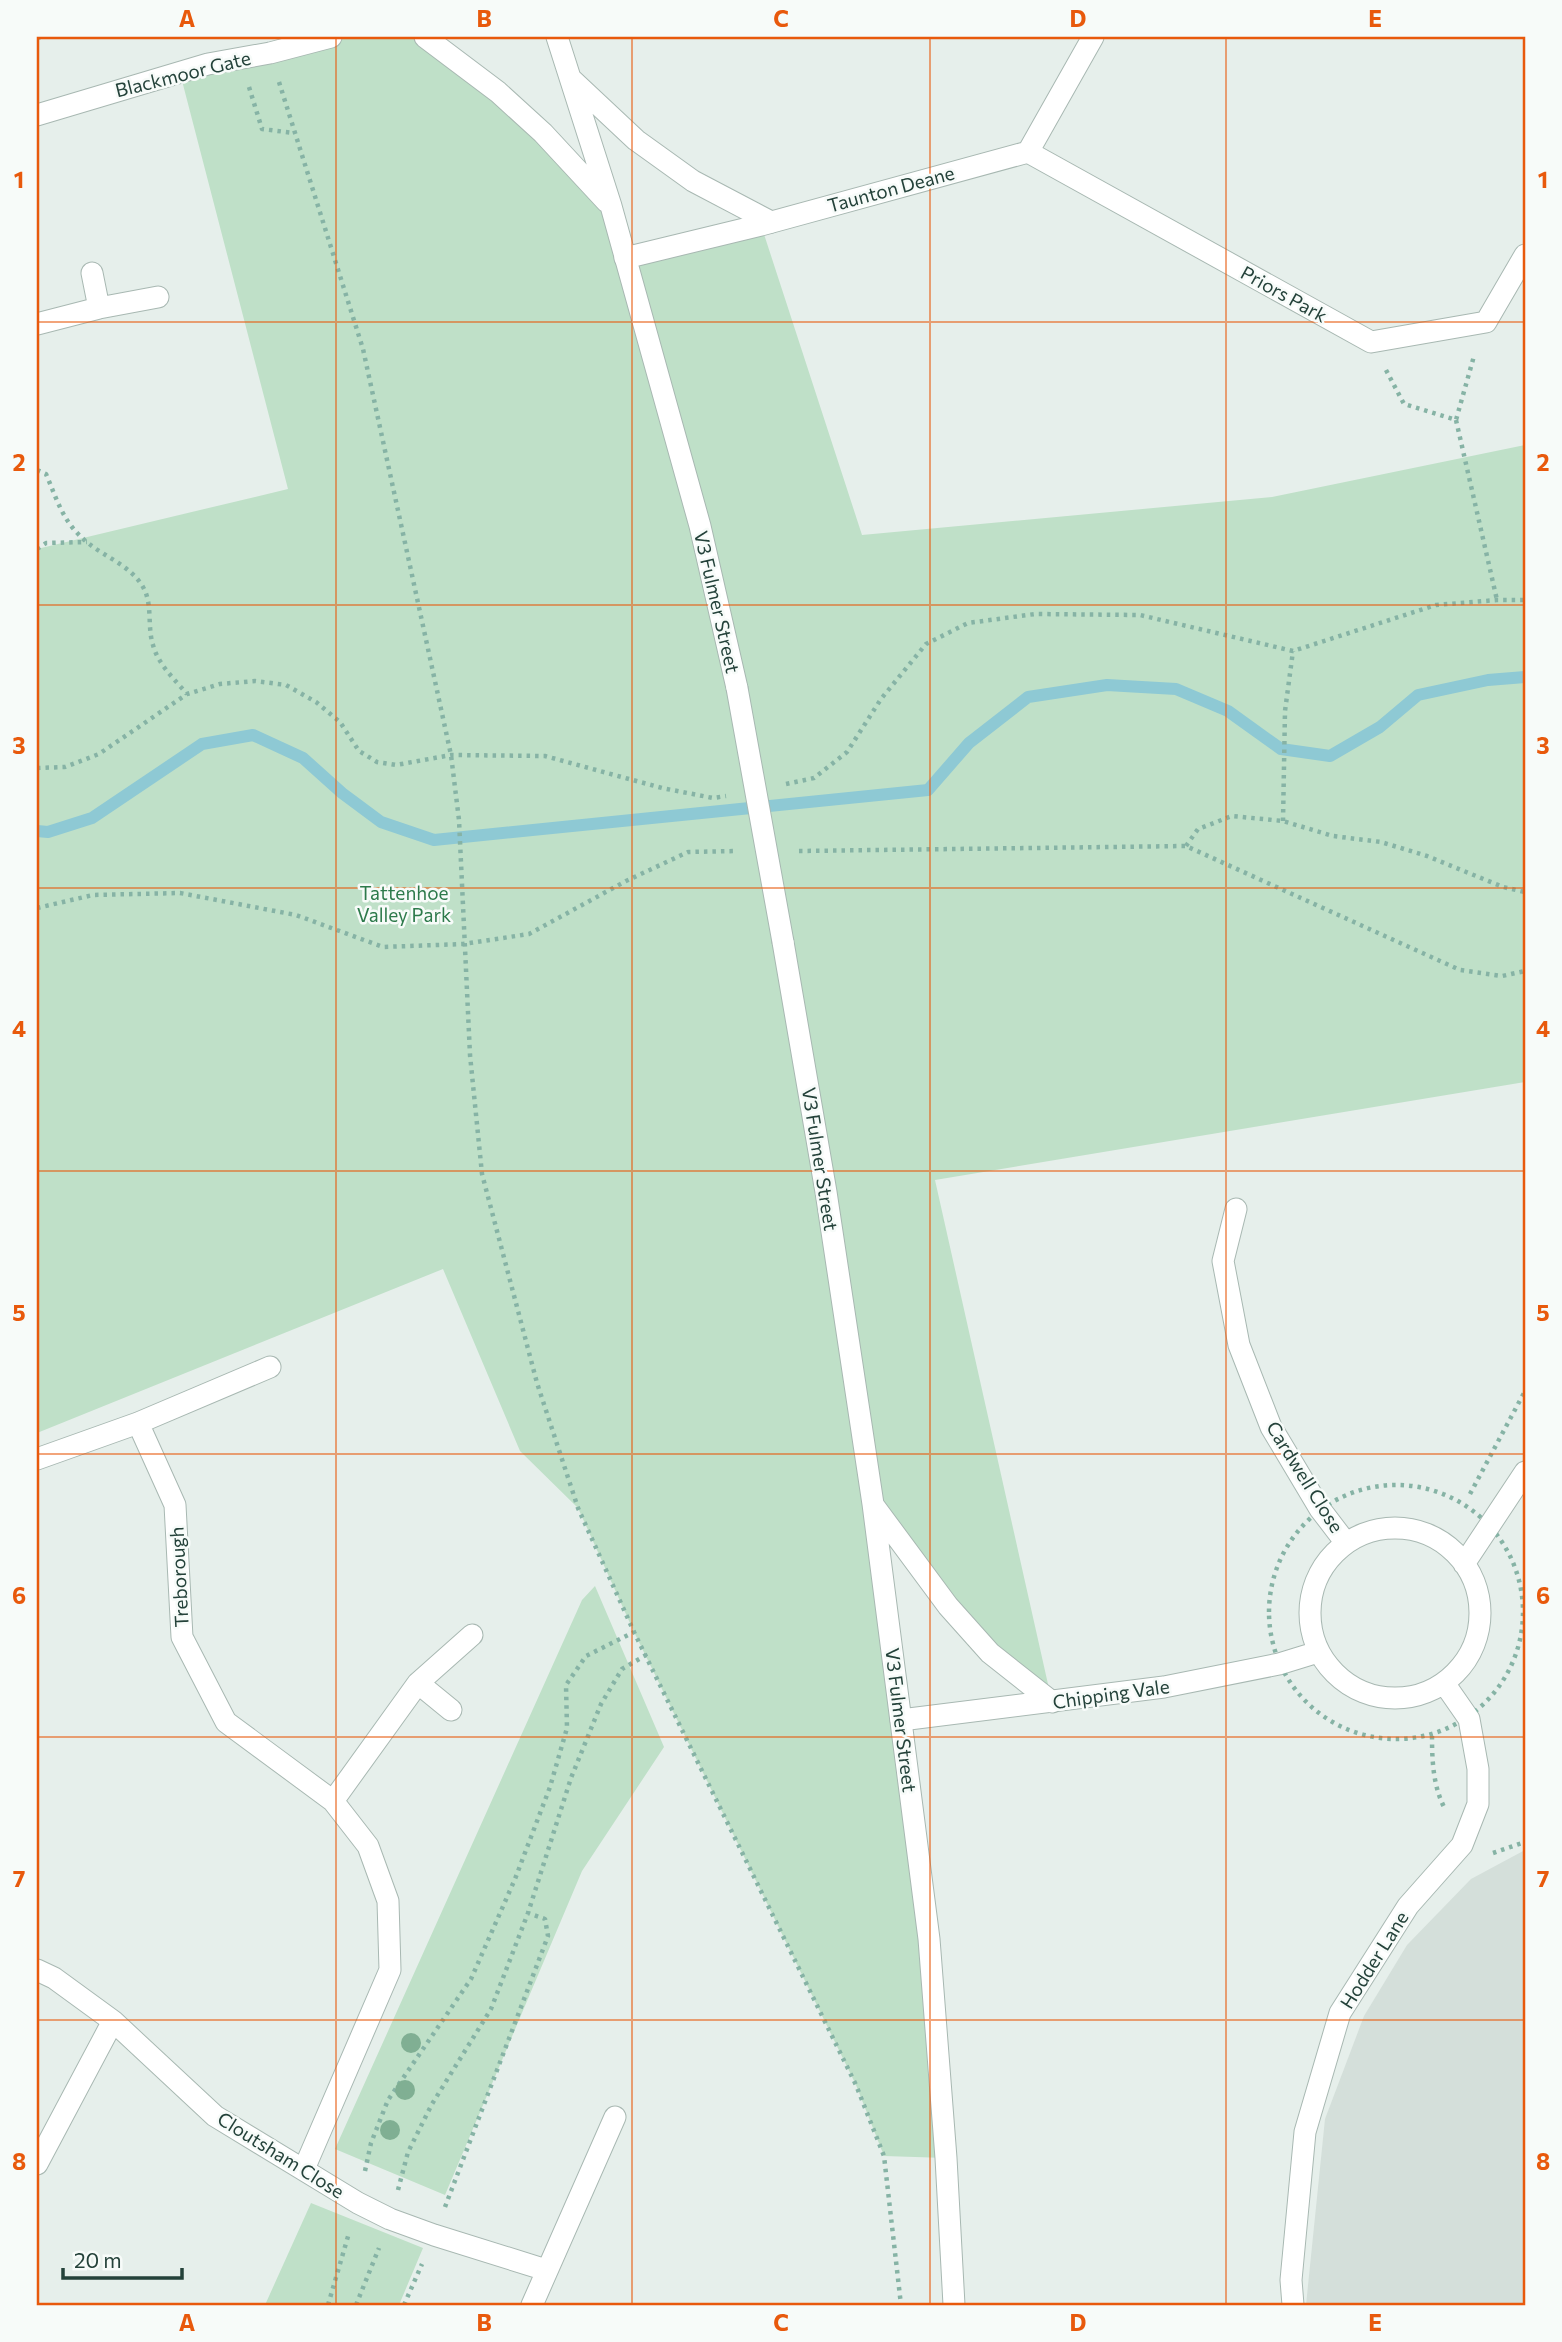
<svg xmlns="http://www.w3.org/2000/svg" width="1562" height="2342" font-family="Commissioner,sans-serif">
<style>
.built{fill:#d4dfda}
.green{fill:#bfe0c8}
.lines{fill:none;stroke-linecap:round;stroke-linejoin:round}
.stream{stroke:#8ec9d4;stroke-width:12}
.minor-casing{stroke:#a8b8b2;stroke-width:23}
.tertiary-casing{stroke:#a8b8b2;stroke-width:23}
.path{stroke:#86b3a5;stroke-width:4.5;stroke-dasharray:3.5 5;stroke-linecap:butt}
.minor{stroke:#fff;stroke-width:21}
.tertiary{stroke:#fff;stroke-width:21}
.tertiary-bridge-casing{stroke:#a8b8b2;stroke-width:23;stroke-linecap:butt}
.tertiary-bridge{stroke:#fff;stroke-width:21}
.tree{fill:#80af93}
.grid{fill:none;stroke:#e8590c;stroke-width:2;stroke-opacity:0.55}
.labels{text-anchor:middle;stroke-width:5;stroke-linejoin:round;paint-order:stroke}
.street-label{font-size:19px;fill:#24423a;stroke:#f7fbf9}
.park-label{font-size:19px;fill:#2d7a4b;stroke:#f7fbf9}
.neatline{fill:none;stroke:#e8590c;stroke-width:2.5}
.grid-label{font-size:23px;text-anchor:middle;font-weight:bold;fill:#e8590c}
</style>
<rect width="100%" height="100%" fill="#e6efeb"/>
<path class="built" d="M 1525,1850 L 1525,2305 L 1306,2305 L 1325,2119 L 1364,2016 L 1407,1945 L 1471,1879 Z"/>
<path class="green" d="M 331,37 L 425,37 L 611,206 L 625,258 L 761,225 L 862,535 L 1272,497 L 1525,445 L 1525,1082 L 935,1180 L 1052,1702 L 990,1653 L 874,1505 L 946,2158 L 884,2156 L 856,2085 L 634,1632 L 578,1508 L 520,1451 L 443,1269 L 37,1433 L 37,549 L 288,489 L 180,73 Z
M 595,1586 L 664,1747 L 582,1871 L 445,2195 L 335,2149 L 582,1600 Z
M 311,2203 L 423,2248 L 399,2305 L 265,2305 Z"/>
<g class="lines">
<path class="stream" d="M 37,831 L 48,832 L 92,818 L 202,744 L 253,735 L 303,758 L 342,793 L 381,822 L 434,840 L 928,790 L 969,743 L 1028,697 L 1107,685 L 1176,689 L 1228,711 L 1281,749 L 1330,756 L 1380,727 L 1418,695 L 1488,680 L 1525,677"/>
<g class="minor-casing">
<path id="minor" d="M 37,115 L 208,64 L 270,53 L 331,37
M 1028,152 L 1371,342 L 1486,322 L 1525,255
M 625,258 L 761,225 L 1028,152 L 1093,37
M 92,273 L 99,308
M 37,324 L 99,308 L 158,297
M 1236,1209 L 1223,1261 L 1239,1345 L 1271,1427 L 1320,1509 L 1346,1543
M 138,1423 L 175,1505 L 182,1637 L 226,1722 L 333,1801 L 368,1846 L 388,1901 L 390,1970 L 304,2169
M 37,1459 L 138,1423 L 270,1367
M1310 1613a85 85 0 1 1 170 0a85 85 0 1 1-170 0Z
M 1464,1564 L 1525,1472
M 418,1683 L 451,1710
M 901,1720 L 1164,1687 L 1279,1664 L 1318,1652
M 333,1801 L 418,1683 L 472,1635
M 37,1970 L 54,1978 L 113,2021 L 37,2164
M 113,2021 L 215,2116 L 358,2203 L 390,2219 L 434,2235 L 546,2270
M 532,2305 L 615,2117
M 1293,2305 L 1291,2280 L 1305,2132 L 1340,2013 L 1408,1906 L 1462,1845 L 1478,1804 L 1478,1769 L 1469,1719 L 1444,1683"/>
</g>
<g class="tertiary-casing">
<path id="tertiary" d="M 425,37 L 498,92 L 543,133 L 607,202
M 557,37 L 611,206 L 700,526 L 737,688
M 572,80 L 636,140 L 693,181 L 771,222
M 783,942 L 826,1192 L 873,1504 L 929,1939 L 946,2158 L 954,2305
M 874,1506 L 948,1606 L 990,1653 L 1052,1702"/>
</g>
<path class="path" d="M 37,38 L 41,37
M 279,82 L 363,349 L 451,755 L 459,820 L 470,1055 L 482,1174 L 537,1383 L 578,1508 L 634,1632 L 856,2085 L 884,2156 L 901,2305
M 249,87 L 262,129 L 294,133
M 1386,370 L 1404,404 L 1456,420 L 1474,356
M 1456,420 L 1497,600
M 37,470 L 46,474 C 58,502 63,523 88,543 C 105,557 131,566 143,587 C 153,604 147,627 153,645 C 158,664 175,680 187,694
M 37,549 L 46,543 L 87,542
M 37,768 L 65,767 L 99,754 L 187,694 L 220,684 L 255,681 L 286,685 L 316,702 L 340,722 L 359,751 L 377,762 L 396,765 L 451,755 L 545,756 L 662,788 L 713,798 L 726,796
M 786,784 L 814,778 L 847,752 L 881,699 L 926,644 L 968,623 L 1035,614 L 1140,615 L 1293,651 L 1436,605 L 1497,600 L 1525,600
M 1283,821 L 1285,711 L 1293,651
M 1186,846 L 1198,829 L 1232,816 L 1283,821 L 1333,836 L 1381,842 L 1427,856 L 1503,887 L 1525,892
M 799,851 L 1186,846 L 1460,970 L 1502,976 L 1525,971
M 37,908 L 93,895 L 180,893 L 296,915 L 383,947 L 463,944 L 529,934 L 626,881 L 688,852 L 737,851
M1269 1612a127 127 0 1 1 254 0a127 127 0 1 1-254 0Z
M 1470,1494 L 1525,1391
M 1432,1736 C 1432,1760 1433,1785 1444,1807
M 1493,1853 L 1525,1842
M 365,2171 L 371,2143 L 388,2100 L 471,1979 L 515,1879 L 550,1787 L 567,1728 L 566,1685 L 586,1656 L 634,1632
M 398,2190 L 408,2152 L 432,2104 L 491,2009 L 528,1913 L 571,1778 L 601,1704 L 622,1669 L 646,1655
M 445,2207 L 548,1936 L 545,1919 L 528,1913
M 328,2305 L 349,2233
M 356,2305 L 379,2248
M 404,2305 L 422,2264"/>
<use href="#minor" class="minor"/>
<use href="#tertiary" class="tertiary"/>
<g class="tertiary-bridge-casing">
<path id="tertiary-bridge" d="M 737,688 L 783,942"/>
</g>
<use href="#tertiary-bridge" class="tertiary-bridge"/>
</g>
<g class="tree">
<circle cx="411" cy="2043" r="10"/>
<circle cx="405" cy="2090" r="10"/>
<circle cx="390" cy="2130" r="10"/>
</g>
<path class="grid" d="M 336,37 L 336,2305M 632,37 L 632,2305M 930,37 L 930,2305M 1226,37 L 1226,2305M 37,322 L 1525,322M 37,605 L 1525,605M 37,888 L 1525,888M 37,1171 L 1525,1171M 37,1454 L 1525,1454M 37,1737 L 1525,1737M 37,2020 L 1525,2020"/>
<g class="labels">
<g class="street-label">
<text transform="translate(183 74) rotate(-14)" y="7">Blackmoor Gate</text>
<text transform="translate(891 189) rotate(-15)" y="7">Taunton Deane</text>
<text transform="translate(1284 294) rotate(29)" y="7">Priors Park</text>
<text transform="translate(717 602) rotate(77)" y="7">V3 Fulmer Street</text>
<text transform="translate(820 1159) rotate(81)" y="7">V3 Fulmer Street</text>
<text transform="translate(1305 1477) rotate(58)" y="7">Cardwell Close</text>
<text transform="translate(179 1577) rotate(-93)" y="7">Treborough</text>
<text transform="translate(1111 1694) rotate(-8)" y="7">Chipping Vale</text>
<text transform="translate(901 1720) rotate(83)" y="7">V3 Fulmer Street</text>
<text transform="translate(1374 1960) rotate(-58)" y="7">Hodder Lane</text>
<text transform="translate(281 2155) rotate(32)" y="7">Cloutsham Close</text>
</g>
<g class="park-label">
<text x="404" y="900">Tattenhoe<tspan x="404" dy="22">Valley Park</tspan></text>
</g>
</g>
<rect width="1562" height="2342" fill="none" stroke="#f7fbf9" stroke-width="77"/>
<path d="M63 2268v10h119v-10" fill="none" stroke="#24423a" stroke-width="3.5"/>
<text x="74" y="2268" font-size="21" fill="#24423a" stroke="#f7fbf9" stroke-width="5" paint-order="stroke">20 m</text>
<rect x="38" y="38" width="1486" height="2266" class="neatline"/>
<g class="grid-label">
<text x="187" y="27">A</text>
<text x="484" y="27">B</text>
<text x="781" y="27">C</text>
<text x="1078" y="27">D</text>
<text x="1375" y="27">E</text>
<text x="19" y="188">1</text>
<text x="1543" y="188">1</text>
<text x="19" y="471">2</text>
<text x="1543" y="471">2</text>
<text x="19" y="754">3</text>
<text x="1543" y="754">3</text>
<text x="19" y="1037">4</text>
<text x="1543" y="1037">4</text>
<text x="19" y="1321">5</text>
<text x="1543" y="1321">5</text>
<text x="19" y="1604">6</text>
<text x="1543" y="1604">6</text>
<text x="19" y="1887">7</text>
<text x="1543" y="1887">7</text>
<text x="19" y="2170">8</text>
<text x="1543" y="2170">8</text>
<text x="187" y="2331">A</text>
<text x="484" y="2331">B</text>
<text x="781" y="2331">C</text>
<text x="1078" y="2331">D</text>
<text x="1375" y="2331">E</text>
</g>
</svg>
